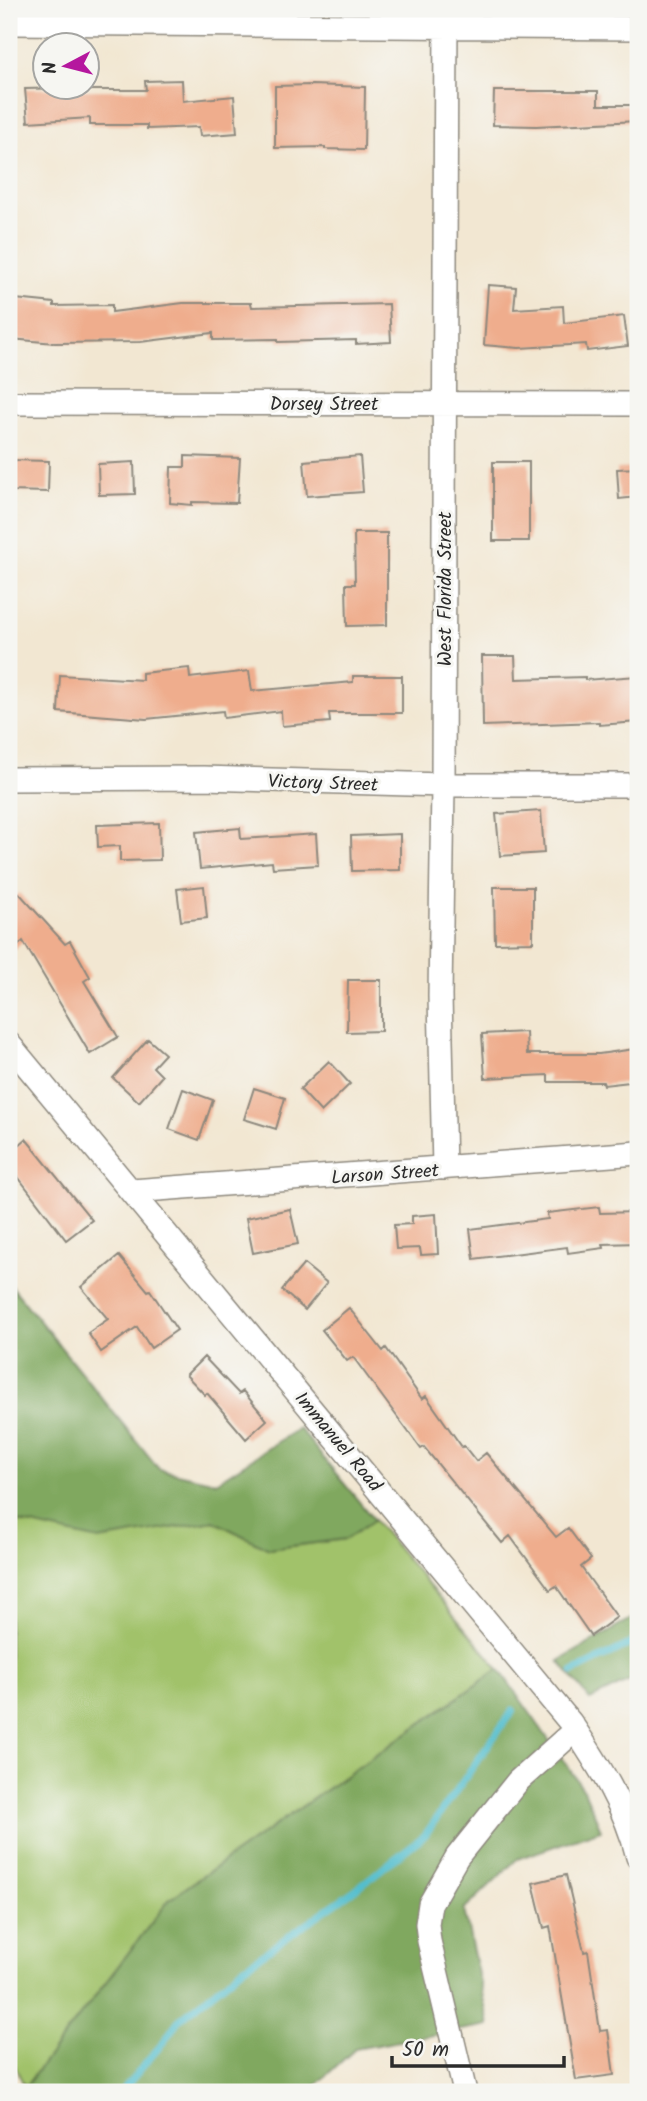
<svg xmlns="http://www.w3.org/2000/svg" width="647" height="2101" font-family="Kalam,sans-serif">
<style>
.green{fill:#a1c26b;stroke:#66764b;stroke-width:2}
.forest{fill:#80a85f;stroke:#566a45;stroke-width:2}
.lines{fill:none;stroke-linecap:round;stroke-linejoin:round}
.stream{stroke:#53bece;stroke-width:7}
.building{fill:#efad8d}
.minor-casing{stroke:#8e897e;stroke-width:26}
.minor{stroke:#fff;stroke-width:23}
.labels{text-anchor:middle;stroke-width:6;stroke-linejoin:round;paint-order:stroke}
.street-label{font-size:19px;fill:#2b2b2b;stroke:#f6f6f2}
</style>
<rect width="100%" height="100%" fill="#f6f6f2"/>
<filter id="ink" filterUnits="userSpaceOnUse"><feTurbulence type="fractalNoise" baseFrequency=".0143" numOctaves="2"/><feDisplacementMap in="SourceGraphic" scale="14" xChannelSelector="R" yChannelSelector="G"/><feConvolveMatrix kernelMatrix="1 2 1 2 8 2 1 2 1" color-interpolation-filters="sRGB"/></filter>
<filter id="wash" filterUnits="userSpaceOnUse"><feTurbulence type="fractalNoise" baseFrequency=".00686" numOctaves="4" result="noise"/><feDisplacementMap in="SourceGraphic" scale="28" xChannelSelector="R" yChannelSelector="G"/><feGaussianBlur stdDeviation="1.57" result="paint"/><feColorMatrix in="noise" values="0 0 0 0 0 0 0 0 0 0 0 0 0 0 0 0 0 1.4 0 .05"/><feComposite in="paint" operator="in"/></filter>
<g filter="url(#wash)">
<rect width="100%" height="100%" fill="#f2e7d2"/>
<path class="green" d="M 9,1520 L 99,1539 L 214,1521 L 269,1549 L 346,1539 L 374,1520 L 499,1669 L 170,1899 L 25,2087 L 9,2055 Z"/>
<path class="forest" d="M 9,1283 L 159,1469 L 216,1482 L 299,1428 L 374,1520 L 346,1539 L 269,1549 L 214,1521 L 99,1540 L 9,1520 Z
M 638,1615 L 638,1677 L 590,1700 L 559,1661 Z
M 499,1669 L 584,1790 L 601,1830 L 517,1859 L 464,1910 L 489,2025 L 355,2049 L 308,2092 L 28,2092 L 25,2087 L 170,1899 Z"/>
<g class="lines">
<path class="stream" d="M 573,1672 L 638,1640
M 121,2092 L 162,2044 L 178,2021 L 243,1968 L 356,1889 L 425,1835 L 513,1710"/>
</g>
<g id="blocks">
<path class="building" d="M 182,80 L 183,101 L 234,96 L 237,133 L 200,136 L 199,127 L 147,129 L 147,125 L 90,125 L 90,118 L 28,122 L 25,89 L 69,88 L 69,90 L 146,90 L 145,81 Z
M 312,85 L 365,87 L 364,150 L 325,149 L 325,147 L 275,148 L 275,86 Z
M 494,91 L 598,91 L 598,105 L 638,105 L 638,121 L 536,126 L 493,125 Z
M 488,285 L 516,287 L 514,309 L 563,306 L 564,323 L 624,316 L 628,346 L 587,351 L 586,344 L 519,348 L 484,345 Z
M 15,299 L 54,303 L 54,306 L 112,305 L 112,312 L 183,303 L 251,303 L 252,307 L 389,304 L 391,342 L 356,344 L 356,340 L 278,342 L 278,339 L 213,340 L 213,333 L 140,342 L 55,343 L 11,339 Z
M 185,456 L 240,458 L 237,503 L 192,502 L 192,505 L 170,503 L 171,467 L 185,467 Z
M 360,456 L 363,492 L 307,496 L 304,461 Z
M 10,460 L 49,461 L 48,492 L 9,491 Z
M 134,462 L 135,494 L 99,495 L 98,464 Z
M 493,462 L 529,462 L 529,541 L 493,541 Z
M 638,468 L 638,497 L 619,499 L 617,469 Z
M 354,533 L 387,533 L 387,625 L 347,626 L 346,584 L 355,584 Z
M 482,656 L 515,656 L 516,679 L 585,677 L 585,680 L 637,676 L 638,722 L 599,725 L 599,722 L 483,726 Z
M 189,668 L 190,678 L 249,671 L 252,691 L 353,682 L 353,676 L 402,676 L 402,713 L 329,713 L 330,722 L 282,726 L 281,711 L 224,718 L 223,711 L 146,719 L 58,712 L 60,675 L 142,680 L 142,673 Z
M 541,811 L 544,853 L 500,856 L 496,814 Z
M 159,823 L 160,860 L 120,861 L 120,846 L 98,847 L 97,825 Z
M 240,828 L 241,839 L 316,834 L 318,865 L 273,868 L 272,862 L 200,869 L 196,832 Z
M 400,834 L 400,870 L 352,871 L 351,836 Z
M 204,886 L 207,918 L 181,921 L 177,889 Z
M 494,887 L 533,887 L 533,942 L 495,943 Z
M 19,893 L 65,944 L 70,941 L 90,977 L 84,981 L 118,1037 L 90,1054 L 23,941 L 9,954 L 9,902 Z
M 348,980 L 381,980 L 381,1031 L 347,1032 Z
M 526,1032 L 527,1054 L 599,1054 L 635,1049 L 638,1081 L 604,1085 L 603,1082 L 548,1082 L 548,1075 L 485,1078 L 482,1034 Z
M 148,1039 L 165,1054 L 153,1067 L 162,1076 L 139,1102 L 113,1078 Z
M 329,1061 L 350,1084 L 321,1112 L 300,1089 Z
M 254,1088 L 285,1098 L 276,1129 L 244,1119 Z
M 183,1089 L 213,1100 L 199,1140 L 169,1129 Z
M 26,1139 L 92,1220 L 66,1240 L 9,1165 L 9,1154 Z
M 599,1207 L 600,1213 L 638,1212 L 638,1243 L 603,1244 L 604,1248 L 568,1253 L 567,1247 L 474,1259 L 470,1229 L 548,1219 L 547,1213 Z
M 290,1209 L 298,1244 L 253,1253 L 246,1218 Z
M 436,1214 L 438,1254 L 421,1255 L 420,1248 L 396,1249 L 394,1225 L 412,1224 L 412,1216 Z
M 119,1256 L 148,1291 L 150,1290 L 177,1330 L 151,1348 L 137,1327 L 101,1352 L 88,1333 L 108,1319 L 81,1287 Z
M 304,1264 L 327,1283 L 305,1310 L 282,1290 Z
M 349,1308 L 383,1351 L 386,1348 L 422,1399 L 426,1396 L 462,1447 L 464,1446 L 476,1461 L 486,1453 L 556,1537 L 568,1528 L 591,1559 L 581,1567 L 617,1617 L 591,1636 L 556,1586 L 550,1590 L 510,1536 L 502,1543 L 424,1447 L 421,1449 L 353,1357 L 347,1361 L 322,1330 Z
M 204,1357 L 239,1394 L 243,1391 L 267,1420 L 246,1439 L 207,1393 L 205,1395 L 186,1375 Z
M 566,1875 L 584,1952 L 588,1951 L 600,2031 L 608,2030 L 614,2075 L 576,2080 L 550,1926 L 544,1928 L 533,1883 Z"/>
</g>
</g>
<g filter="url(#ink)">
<use href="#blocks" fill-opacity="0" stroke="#8e897e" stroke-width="2"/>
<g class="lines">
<g class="minor-casing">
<path id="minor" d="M 9,23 L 638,28
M 9,403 L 638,404
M 9,779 L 203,778 L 443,785 L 638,785
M 9,1044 L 570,1722 C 598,1764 626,1807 638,1857
M 444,1168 L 440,996 L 443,785 L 446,9
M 132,1191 L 638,1153
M 465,2092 L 429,1941 L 427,1924 L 430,1904 L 457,1857 L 518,1781 L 575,1730"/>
</g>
<use href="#minor" class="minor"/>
</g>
</g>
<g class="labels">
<g class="street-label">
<text x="324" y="410">Dorsey Street</text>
<text transform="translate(444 589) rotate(-90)" y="7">West Florida Street</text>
<text transform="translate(323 782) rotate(2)" y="7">Victory Street</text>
<text transform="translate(385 1173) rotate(-4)" y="7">Larson Street</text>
<text transform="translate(339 1441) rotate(50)" y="7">Immanuel Road</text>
</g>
</g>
<rect width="647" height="2101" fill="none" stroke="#f6f6f2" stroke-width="35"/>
<g transform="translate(66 66) rotate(263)"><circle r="33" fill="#f6f6f2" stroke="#a5a5a2" stroke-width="2"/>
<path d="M0-5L12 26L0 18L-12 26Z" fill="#b5179e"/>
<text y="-10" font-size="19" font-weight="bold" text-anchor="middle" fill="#2b2b2b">N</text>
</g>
<path d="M392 2056v10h172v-10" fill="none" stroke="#2b2b2b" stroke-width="3.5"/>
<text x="402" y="2056" font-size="21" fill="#2b2b2b" stroke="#f6f6f2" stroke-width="5" paint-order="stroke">50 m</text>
</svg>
